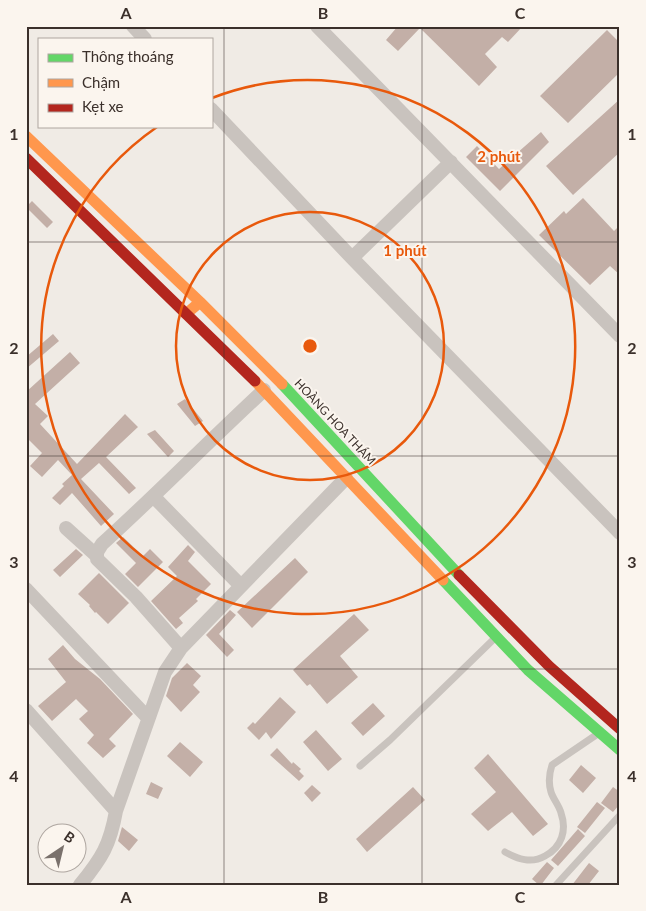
<svg xmlns="http://www.w3.org/2000/svg" width="646" height="911" font-family="Lato,sans-serif">
<style>
.building{fill:#c3afa7}
.lines{fill:none;stroke-linecap:round;stroke-linejoin:round}
.lane{stroke:#c9c3be;stroke-width:7}
.street{stroke:#c9c3be;stroke-width:14}
.fast{stroke:#63d668;stroke-width:11}
.slow{stroke:#ff974d;stroke-width:11}
.jam{stroke:#b3261e;stroke-width:11}
.grid{fill:none;stroke:#3b302b;stroke-width:1;stroke-opacity:0.55}
.ring{fill:none;stroke:#e8590c;stroke-width:2.5}
.labels{text-anchor:middle;stroke-width:4;stroke-linejoin:round;paint-order:stroke}
.street-label{font-size:12px;fill:#3b302b;stroke:#fbf5ee}
.centre{fill:#e8590c;stroke:#fbf5ee;stroke-width:2.5}
.ring-label{font-size:15px;text-anchor:middle;font-weight:bold;fill:#e8590c;stroke:#fbf5ee;stroke-width:4;stroke-linejoin:round;paint-order:stroke}
.neatline{fill:none;stroke:#3b302b;stroke-width:2}
.grid-label{font-size:16px;text-anchor:middle;font-weight:bold;fill:#3b302b}
</style>
<rect width="100%" height="100%" fill="#f0ebe5"/>
<path class="building" d="M 398,26 L 523,26 L 508,42 L 502,37 L 485,54 L 497,67 L 479,86 L 420,28 L 398,51 L 386,40 Z
M 607,30 L 620,43 L 620,72 L 568,123 L 540,96 Z
M 620,99 L 620,152 L 573,195 L 546,166 Z
M 541,132 L 549,142 L 500,191 L 466,157 L 477,146 L 499,169 Z
M 583,198 L 614,231 L 620,225 L 620,275 L 610,266 L 590,285 L 539,235 L 564,211 L 566,214 Z
M 32,201 L 53,222 L 47,228 L 26,207 Z
M 53,334 L 59,341 L 26,369 L 26,357 Z
M 70,352 L 80,363 L 35,404 L 48,416 L 40,424 L 77,464 L 125,414 L 138,427 L 106,457 L 136,488 L 129,494 L 99,463 L 81,479 L 114,514 L 101,526 L 72,493 L 60,505 L 52,498 L 64,486 L 62,484 L 72,475 L 58,460 L 42,477 L 30,466 L 42,453 L 26,437 L 26,392 Z
M 185,399 L 203,421 L 195,426 L 177,404 Z
M 155,430 L 174,451 L 168,457 L 147,434 Z
M 123,537 L 143,556 L 150,549 L 163,562 L 138,587 L 125,574 L 136,563 L 116,543 Z
M 188,545 L 195,552 L 188,561 L 211,584 L 196,599 L 198,601 L 179,618 L 183,623 L 176,629 L 151,601 L 177,576 L 168,567 Z
M 76,549 L 83,555 L 60,577 L 53,570 Z
M 295,558 L 308,572 L 252,628 L 237,612 Z
M 99,573 L 129,603 L 108,624 L 96,612 L 95,613 L 89,606 L 90,605 L 78,594 Z
M 230,610 L 236,615 L 219,634 L 234,650 L 227,657 L 206,635 Z
M 354,614 L 369,630 L 340,656 L 358,677 L 327,704 L 310,684 L 307,686 L 293,670 Z
M 63,645 L 75,659 L 100,679 L 133,714 L 109,739 L 116,746 L 103,758 L 87,743 L 94,735 L 79,719 L 88,711 L 76,699 L 52,721 L 38,706 L 66,682 L 48,659 Z
M 187,663 L 201,676 L 193,685 L 200,692 L 181,712 L 166,696 L 172,678 Z
M 280,697 L 296,712 L 271,739 L 266,732 L 259,740 L 247,728 L 253,722 L 255,724 Z
M 373,703 L 385,716 L 363,736 L 351,723 Z
M 316,730 L 342,759 L 328,771 L 303,742 Z
M 180,742 L 203,762 L 190,777 L 167,756 Z
M 277,748 L 292,764 L 293,762 L 301,769 L 299,771 L 304,776 L 299,781 L 270,755 Z
M 488,754 L 548,824 L 533,836 L 512,812 L 488,831 L 471,814 L 496,792 L 474,768 Z
M 581,765 L 596,778 L 583,793 L 569,780 Z
M 151,782 L 163,788 L 158,799 L 146,794 Z
M 312,785 L 321,793 L 312,802 L 304,793 Z
M 413,787 L 425,800 L 367,852 L 356,839 Z
M 613,787 L 620,792 L 620,804 L 613,812 L 601,803 Z
M 597,802 L 605,808 L 585,833 L 577,827 Z
M 122,827 L 138,840 L 129,851 L 118,841 Z
M 578,829 L 585,836 L 558,866 L 551,860 Z
M 547,862 L 554,868 L 541,885 L 539,885 L 532,879 Z
M 589,863 L 599,871 L 588,885 L 572,885 Z"/>
<g class="lines">
<path class="lane" d="M 360,766 L 390,740 L 496,637
M 505,852 C 518,859 531,864 545,856 C 562,847 567,830 561,813 C 559,805 553,799 551,792 C 548,782 549,774 552,765 L 599,733
M 556,885 L 620,815"/>
<path class="street" d="M 133,26 L 145,39
M 317,26 L 620,336
M 211,109 L 352,258 L 620,533
M 352,258 L 451,162
M 154,497 L 240,585
M 66,528 L 97,556
M 26,589 L 148,718
M 181,648 L 136,597 L 97,559 L 97,552 L 102,544 C 157,494 209,441 264,390
M 26,710 L 116,811
M 80,885 C 102,858 110,845 116,811 L 165,672 L 181,648 L 346,478"/>
<path class="fast" d="M 282,384 L 459,575
M 443,580 L 528,670 L 620,750"/>
<path class="slow" d="M 26,136 L 200,302 L 282,384
M 186,314 L 200,302
M 255,381 L 443,580"/>
<path class="jam" d="M 26,158 L 255,381
M 459,575 L 549,666 L 620,729"/>
</g>
<path class="grid" d="M 224,26 L 224,885M 422,26 L 422,885M 26,242 L 620,242M 26,456 L 620,456M 26,669 L 620,669"/>
<g class="ring">
<circle cx="310" cy="346" r="134"/>
<path d="M212 98A267 267 0 1 1 157 127"/>
</g>
<g class="labels">
<g class="street-label">
<text transform="translate(335 422) rotate(47)" y="4">HOÀNG HOA THÁM</text>
</g>
</g>
<circle cx="310" cy="346" r="8" class="centre"/>
<g class="ring-label">
<text x="499" y="162">2 phút</text>
<text x="405" y="256">1 phút</text>
</g>
<rect width="646" height="911" fill="none" stroke="#fbf5ee" stroke-width="55"/>
<rect x="38" y="38" width="175" height="90" fill="#fbf5ee" stroke="#aea6a0"/>
<rect x="48" y="54" width="25" height="8" fill="#63d668" stroke="#aea6a0"/>
<text x="82" y="62" font-size="15" fill="#3b302b">Thông thoáng</text>
<rect x="48" y="79" width="25" height="8" fill="#ff974d" stroke="#aea6a0"/>
<text x="82" y="88" font-size="15" fill="#3b302b">Chậm</text>
<rect x="48" y="104" width="25" height="8" fill="#b3261e" stroke="#aea6a0"/>
<text x="82" y="112" font-size="15" fill="#3b302b">Kẹt xe</text>
<g transform="translate(62 848) rotate(35)"><circle r="24" fill="#fbf5ee" stroke="#aea6a0"/>
<path d="M0-4L9 19L0 12L-9 19Z" fill="#7a716c"/>
<text y="-8" font-size="14" font-weight="bold" text-anchor="middle" fill="#3b302b">B</text>
</g>
<rect x="28" y="28" width="590" height="856" class="neatline"/>
<g class="grid-label">
<text x="126" y="19">A</text>
<text x="323" y="19">B</text>
<text x="520" y="19">C</text>
<text x="14" y="140">1</text>
<text x="632" y="140">1</text>
<text x="14" y="354">2</text>
<text x="632" y="354">2</text>
<text x="14" y="568">3</text>
<text x="632" y="568">3</text>
<text x="14" y="782">4</text>
<text x="632" y="782">4</text>
<text x="126" y="903">A</text>
<text x="323" y="903">B</text>
<text x="520" y="903">C</text>
</g>
</svg>
